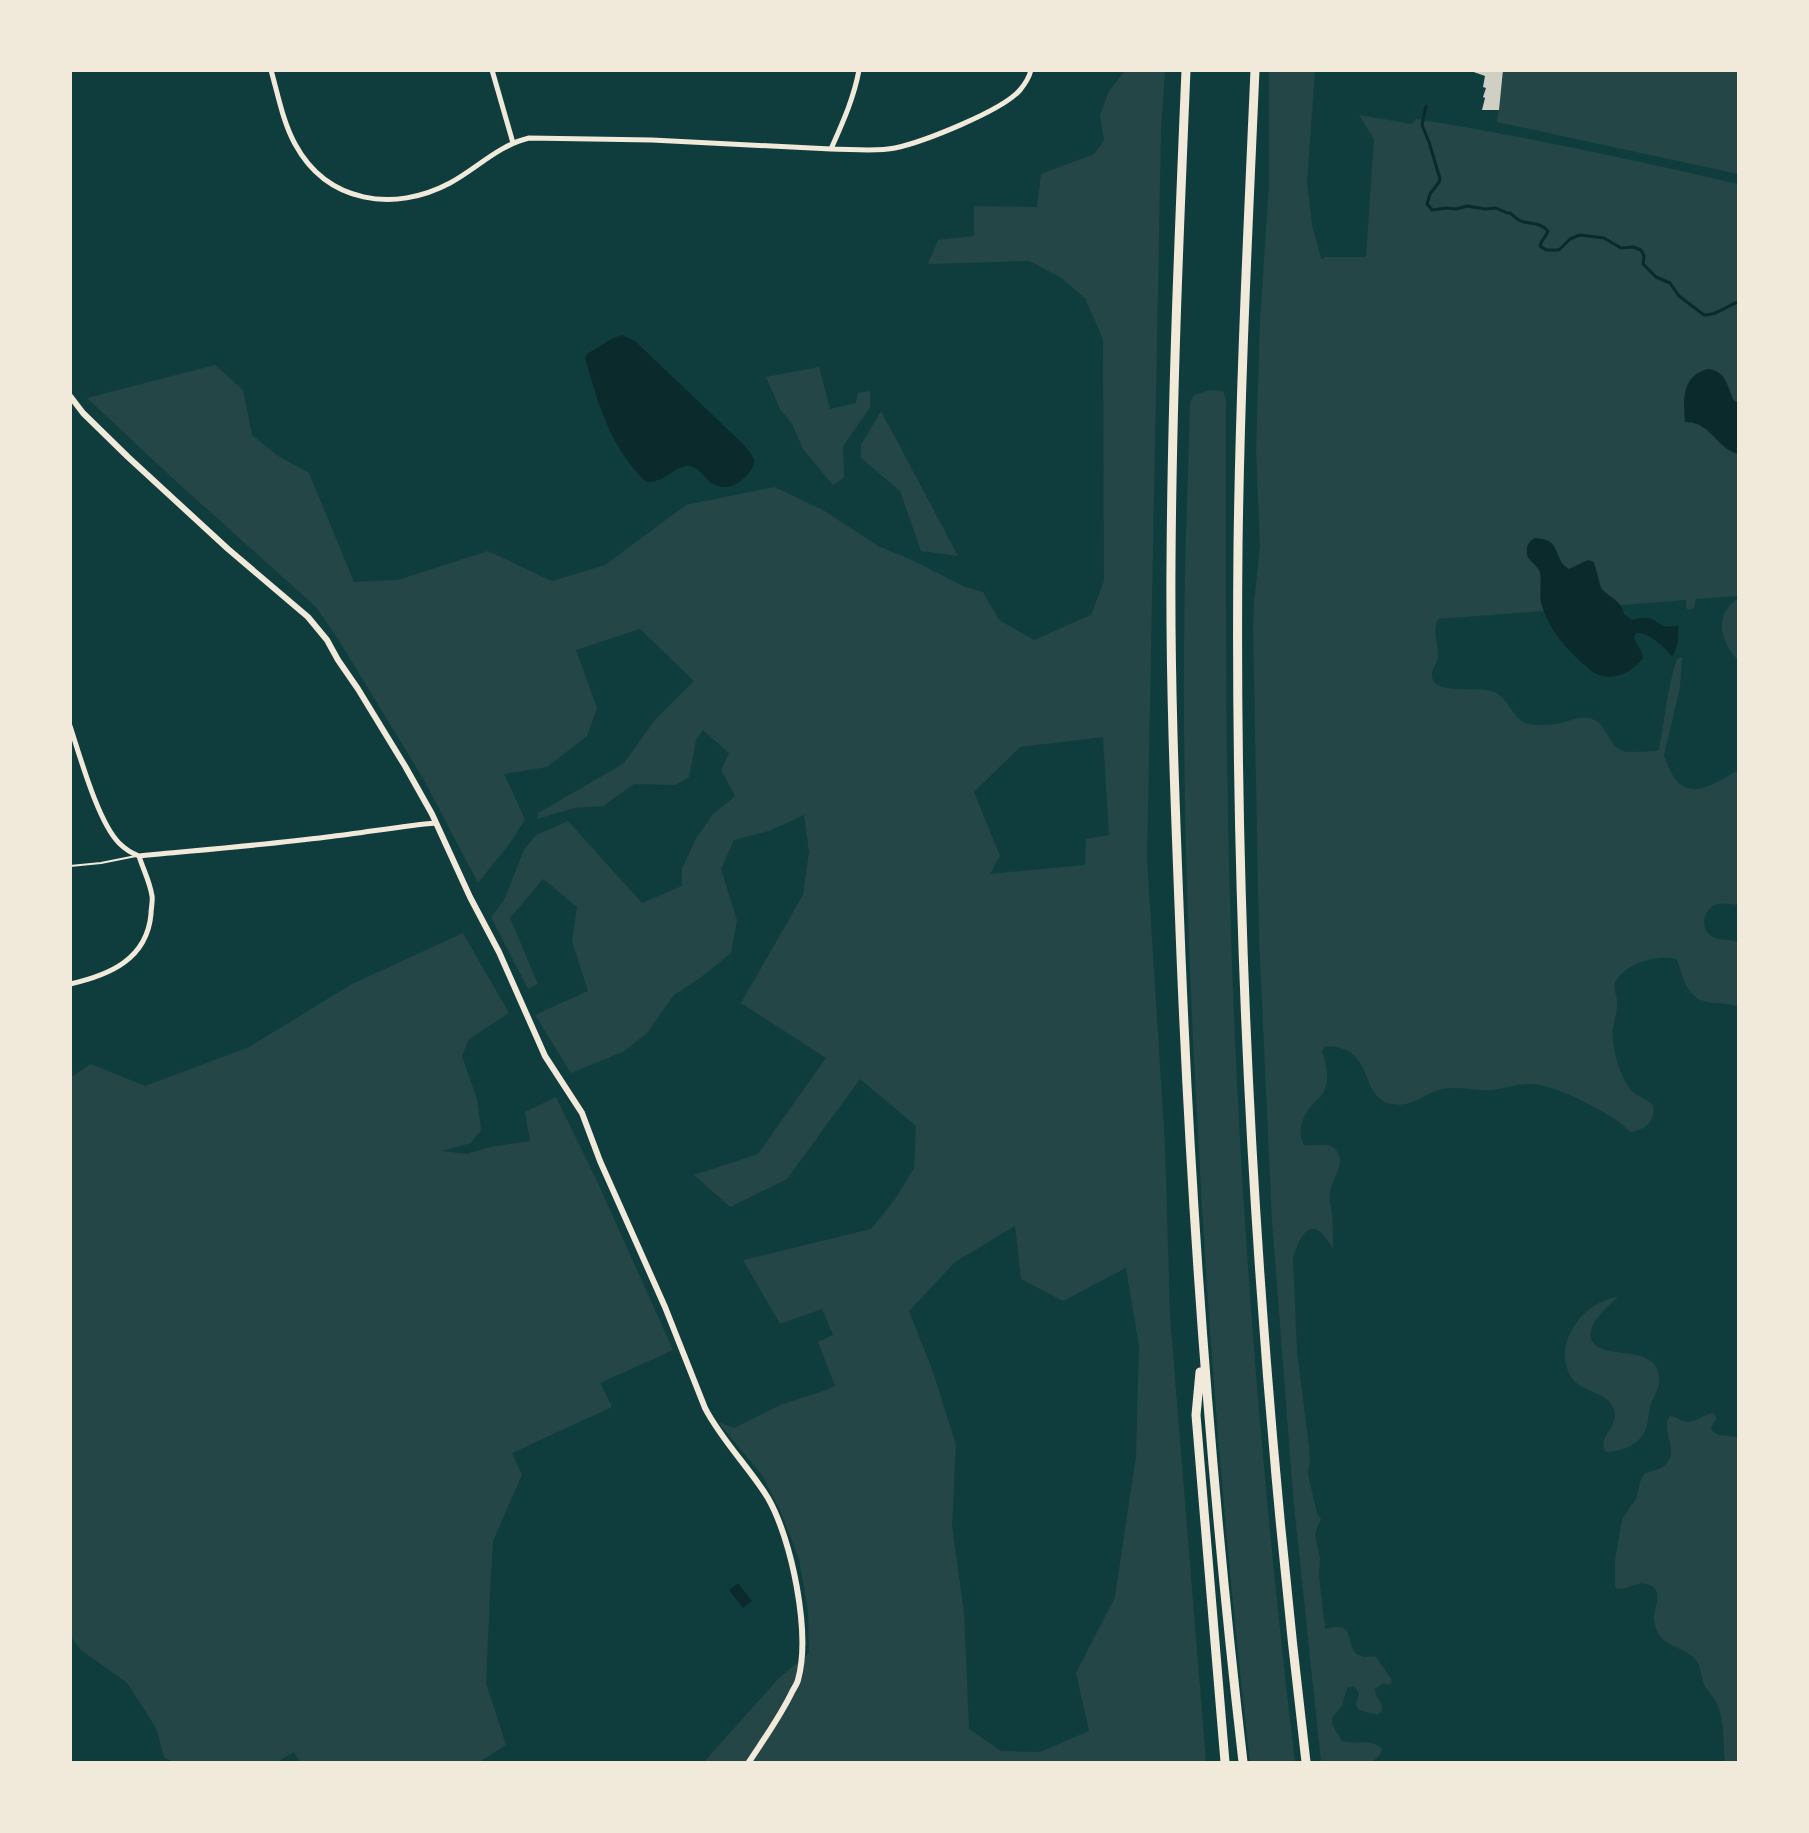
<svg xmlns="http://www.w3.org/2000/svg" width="1809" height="1833" font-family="'Alegreya Sans',sans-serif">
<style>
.green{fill:#244646;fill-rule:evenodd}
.water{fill:#0a2a2b}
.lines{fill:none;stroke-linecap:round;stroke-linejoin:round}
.stream{stroke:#0a2a2b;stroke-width:3}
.building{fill:#cfcfc3}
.service{stroke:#f1e9da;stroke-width:2}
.minor{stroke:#f1e9da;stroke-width:5}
.tertiary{stroke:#f1e9da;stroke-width:6}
.motorway{stroke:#f1e9da;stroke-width:9}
</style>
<rect width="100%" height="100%" fill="#0f3d3e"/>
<path class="green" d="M 1125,71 L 1165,71 L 1161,131 L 1147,859 L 1165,1145 L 1170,1316 L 1206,1762 L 704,1762 L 779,1678 L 809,1653 L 808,1611 L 799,1559 L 779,1508 L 762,1475 L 718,1422 L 734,1428 L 780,1405 L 826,1390 L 835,1386 L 818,1342 L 833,1335 L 822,1309 L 780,1324 L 743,1260 L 871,1229 L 896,1198 L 914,1168 L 916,1126 L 860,1079 L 787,1179 L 730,1207 L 694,1175 L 758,1154 L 826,1058 L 741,1003 L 803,895 L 809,852 L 804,815 L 769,831 L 734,840 L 721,869 L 737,920 L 731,953 L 700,978 L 674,995 L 647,1033 L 623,1052 L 571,1073 L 535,1015 L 588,991 L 572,941 L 577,907 L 543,879 L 510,918 L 538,984 L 528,989 L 491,917 L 504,900 L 524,850 L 536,835 L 568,821 L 642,903 L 682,886 L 682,868 L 697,837 L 713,814 L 735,796 L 721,770 L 729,753 L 703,730 L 696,740 L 689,777 L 676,785 L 634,784 L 603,806 L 574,808 L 537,819 L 538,813 L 623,764 L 655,720 L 694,681 L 640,629 L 576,650 L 597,708 L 587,736 L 547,767 L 504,774 L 525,819 L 510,843 L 478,883 L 424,780 L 338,639 L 315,606 L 179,484 L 87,398 L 215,365 L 243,390 L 252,435 L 278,456 L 309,473 L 354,582 L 398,580 L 488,551 L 552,581 L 605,565 L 686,505 L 774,487 L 823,510 L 878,546 L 912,560 L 965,587 L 983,592 L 999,620 L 1034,640 L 1091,615 L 1104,581 L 1103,339 L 1085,298 L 1060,277 L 1029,261 L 928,264 L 938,240 L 974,236 L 974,206 L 1037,207 L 1041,174 L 1094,154 L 1104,141 L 1100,115 L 1109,91 ZM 1103,737 L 1109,835 L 1086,839 L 1085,865 L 990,874 L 1000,856 L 974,792 L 1020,747 ZM 1015,1226 L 1021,1279 L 1063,1301 L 1126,1268 L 1139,1346 L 1136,1456 L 1115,1597 L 1076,1673 L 1089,1731 L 1040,1752 L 1001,1751 L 969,1729 L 964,1612 L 952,1526 L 956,1445 L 933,1372 L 909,1311 L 955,1262 Z
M 1269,71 L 1315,71 L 1307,181 L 1312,225 L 1321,258 L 1323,260 L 1324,257 L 1366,257 L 1374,139 L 1359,115 L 1412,124 L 1416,119 C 1524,136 1631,159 1738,184 L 1738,596 L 1696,599 L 1694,608 L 1689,610 L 1686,608 L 1686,600 L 1438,619 C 1432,630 1438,643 1438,655 C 1438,662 1433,667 1432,673 C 1429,698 1481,684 1496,693 C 1510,700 1512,720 1529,724 C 1536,726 1548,725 1556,724 C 1569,722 1579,715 1592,719 C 1608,724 1607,746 1623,751 C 1630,753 1647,751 1656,751 L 1659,749 C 1665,719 1667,688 1677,659 L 1682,657 L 1680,688 L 1664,755 L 1665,759 C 1669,767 1673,779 1680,784 C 1699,799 1722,777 1738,771 L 1738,905 C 1731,904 1722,902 1715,905 C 1703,910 1700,929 1711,936 C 1718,941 1730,939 1738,942 L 1738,1007 C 1722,1000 1701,1008 1689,990 C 1682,981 1682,969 1676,959 C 1657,954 1623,964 1615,983 C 1613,989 1617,995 1617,1001 C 1618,1010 1614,1019 1613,1028 C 1611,1044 1619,1073 1628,1086 C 1635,1097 1644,1097 1653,1105 C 1656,1121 1646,1129 1631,1132 C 1625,1128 1620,1122 1613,1118 C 1594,1106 1552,1083 1529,1084 C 1515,1084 1502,1090 1489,1090 C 1474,1091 1458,1086 1443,1089 C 1425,1092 1413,1108 1392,1104 C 1357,1097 1377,1046 1325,1046 L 1322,1052 C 1327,1065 1330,1079 1323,1093 C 1321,1097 1317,1099 1314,1103 C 1303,1115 1296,1130 1304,1145 C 1314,1147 1327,1141 1335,1149 C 1347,1159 1334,1177 1331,1188 C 1328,1198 1331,1206 1332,1216 C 1333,1227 1333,1238 1333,1249 C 1314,1214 1302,1229 1293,1258 L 1297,1352 L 1309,1446 L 1310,1459 L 1308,1474 L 1317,1514 L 1321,1519 L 1317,1527 L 1315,1535 L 1320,1559 L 1319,1575 L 1325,1629 C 1360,1619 1342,1649 1361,1656 C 1365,1658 1371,1656 1376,1657 L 1392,1680 L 1391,1683 L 1388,1685 L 1384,1683 L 1375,1689 C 1375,1698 1383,1702 1382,1711 L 1377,1715 C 1371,1712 1355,1713 1356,1703 C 1357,1700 1359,1697 1359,1693 L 1354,1686 L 1347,1688 L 1342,1706 L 1332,1718 L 1332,1724 L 1342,1741 C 1356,1746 1370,1737 1382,1749 L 1380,1755 L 1372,1762 L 1321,1762 L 1293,1495 L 1272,1221 L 1259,937 L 1253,627 L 1254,603 L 1260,545 L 1256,451 L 1260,321 L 1269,185 Z
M 1503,71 L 1738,71 L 1738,174 L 1497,122 Z
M 819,367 L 830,409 L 856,403 L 858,393 L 870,391 L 870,408 L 843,446 L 844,478 L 833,485 L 803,449 L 792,424 L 780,409 L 766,377 Z
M 1210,390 L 1223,391 L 1226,401 C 1226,567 1225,734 1230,901 C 1238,1189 1261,1477 1295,1762 L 1250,1762 C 1226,1554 1209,1344 1198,1135 C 1189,975 1183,815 1184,655 C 1184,571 1188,486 1190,402 L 1194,395 Z
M 881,411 L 958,556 L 921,551 L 900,491 L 861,458 L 861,445 Z
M 1738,598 L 1738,660 C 1725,647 1715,624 1728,608 C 1730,604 1735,601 1738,598 Z
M 463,933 L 509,1013 L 469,1039 L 462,1056 L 477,1099 L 481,1130 L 471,1143 L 442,1151 L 467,1154 L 490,1147 L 530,1141 L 525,1112 L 556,1097 L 597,1181 L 673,1350 L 600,1383 L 612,1407 L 512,1453 L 522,1475 L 493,1541 L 490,1594 L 486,1683 L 506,1745 L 479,1762 L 300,1762 L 294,1752 L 277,1762 L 172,1762 L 164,1757 L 156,1728 L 127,1683 L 81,1650 L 71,1637 L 71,1077 L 91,1064 L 145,1086 L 249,1047 L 352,984 Z
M 1618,1297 C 1608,1306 1587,1324 1591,1338 C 1598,1364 1663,1339 1659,1383 C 1658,1391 1653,1397 1651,1404 C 1648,1413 1649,1422 1645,1431 C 1638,1446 1621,1451 1606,1452 C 1596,1436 1620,1428 1614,1410 C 1608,1391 1581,1393 1571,1377 C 1551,1343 1584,1301 1618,1297 Z
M 1713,1413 L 1717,1418 L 1711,1427 L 1713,1432 C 1721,1438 1730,1434 1738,1438 L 1738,1762 L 1725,1762 C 1723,1744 1725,1721 1717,1704 C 1714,1697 1707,1691 1704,1685 C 1700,1674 1702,1664 1692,1656 C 1681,1647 1665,1646 1658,1633 C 1656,1629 1655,1625 1654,1620 C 1653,1609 1664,1594 1652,1586 C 1640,1578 1630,1590 1617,1589 L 1615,1586 L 1615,1561 L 1622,1519 L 1636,1499 L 1640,1482 L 1644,1474 C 1651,1470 1659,1471 1665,1465 C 1681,1450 1659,1430 1670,1416 C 1677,1417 1682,1422 1689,1422 C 1698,1421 1704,1414 1713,1413 Z"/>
<path class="water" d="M 622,335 L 635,341 L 744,445 C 750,452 758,459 752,468 C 744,483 725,494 710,482 C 703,476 698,466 688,466 C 676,465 665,483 646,482 C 611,448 598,404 585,358 L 587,354 L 613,338 Z
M 1708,369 C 1727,371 1727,387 1734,401 L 1738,402 L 1738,454 C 1716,448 1710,421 1685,422 C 1683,400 1682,375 1708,369 Z
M 1535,538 C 1563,539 1552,559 1569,569 L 1588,560 L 1594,562 L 1601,588 C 1610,598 1621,600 1624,614 L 1632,620 C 1636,619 1644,617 1648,618 C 1661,621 1659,630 1678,625 C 1679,635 1678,649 1672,657 C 1666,648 1647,631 1636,633 L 1634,637 C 1636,645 1642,649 1643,658 C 1633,671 1616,681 1599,675 C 1592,673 1587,667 1581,662 C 1564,646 1549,629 1542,606 C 1538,595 1543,578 1539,570 C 1536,565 1530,561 1527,556 C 1526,547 1527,543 1535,538 Z
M 738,1583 L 752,1601 L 743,1608 L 729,1590 Z"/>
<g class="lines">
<path class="stream" d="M 1426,106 L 1422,125 L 1429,142 L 1440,179 L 1439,182 L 1430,194 L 1427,204 L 1432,210 L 1446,208 L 1456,209 L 1467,206 L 1485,209 L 1496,208 L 1507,213 L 1510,213 C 1514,216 1518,221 1524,222 C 1534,224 1540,223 1548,231 C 1546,237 1541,240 1540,246 L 1546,250 L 1559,250 L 1570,239 L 1580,235 L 1604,238 L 1621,248 L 1633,247 L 1641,250 L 1644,256 L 1643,264 L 1656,277 L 1670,283 L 1679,296 L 1704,315 C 1715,316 1727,306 1738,302"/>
</g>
<path class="building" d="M 1468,70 L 1503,70 L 1499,110 L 1482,110 L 1485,98 L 1483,97 L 1486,88 L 1483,87 L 1485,76 Z"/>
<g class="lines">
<path class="service" d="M 70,866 L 101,863 L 136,856"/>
<path class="minor" d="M 271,70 C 278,95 283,122 295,144 C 327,203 394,213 450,183 C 476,169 499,145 529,138 L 652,140 L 831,149 C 842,124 854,98 859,70
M 492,70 L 513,143
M 831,149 C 851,149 876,152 895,148 C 923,142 1002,111 1020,90 C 1025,84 1029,78 1031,70
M 70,726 C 80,756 98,822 119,843 C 125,849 131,853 139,856 C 201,850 264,845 327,837 C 364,833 400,826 436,823
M 70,984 C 110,975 147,959 151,914 C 151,908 153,901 152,896 C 150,882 143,869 139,856"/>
<path class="tertiary" d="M 70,396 L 83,413 L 128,457 L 228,549 L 308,617 L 327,640 L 338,660 L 358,689 L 405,766 L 432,814 L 470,897 L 499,952 L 545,1056 L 582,1113 L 600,1161 L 665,1307 L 705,1408 C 722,1441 749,1467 768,1498 C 792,1540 811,1634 798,1680 C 797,1684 794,1688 792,1692 C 780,1717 764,1739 749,1762"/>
<path class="motorway" d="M 1186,70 C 1179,235 1172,400 1171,564 C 1170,695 1176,825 1181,956 C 1192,1226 1212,1494 1243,1762
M 1255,70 C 1248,229 1240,388 1238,547 C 1234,953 1258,1360 1306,1762
M 1200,1372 L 1196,1415 L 1225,1762"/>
</g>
<rect width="1809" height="1833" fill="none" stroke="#f1e9da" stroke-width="144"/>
</svg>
